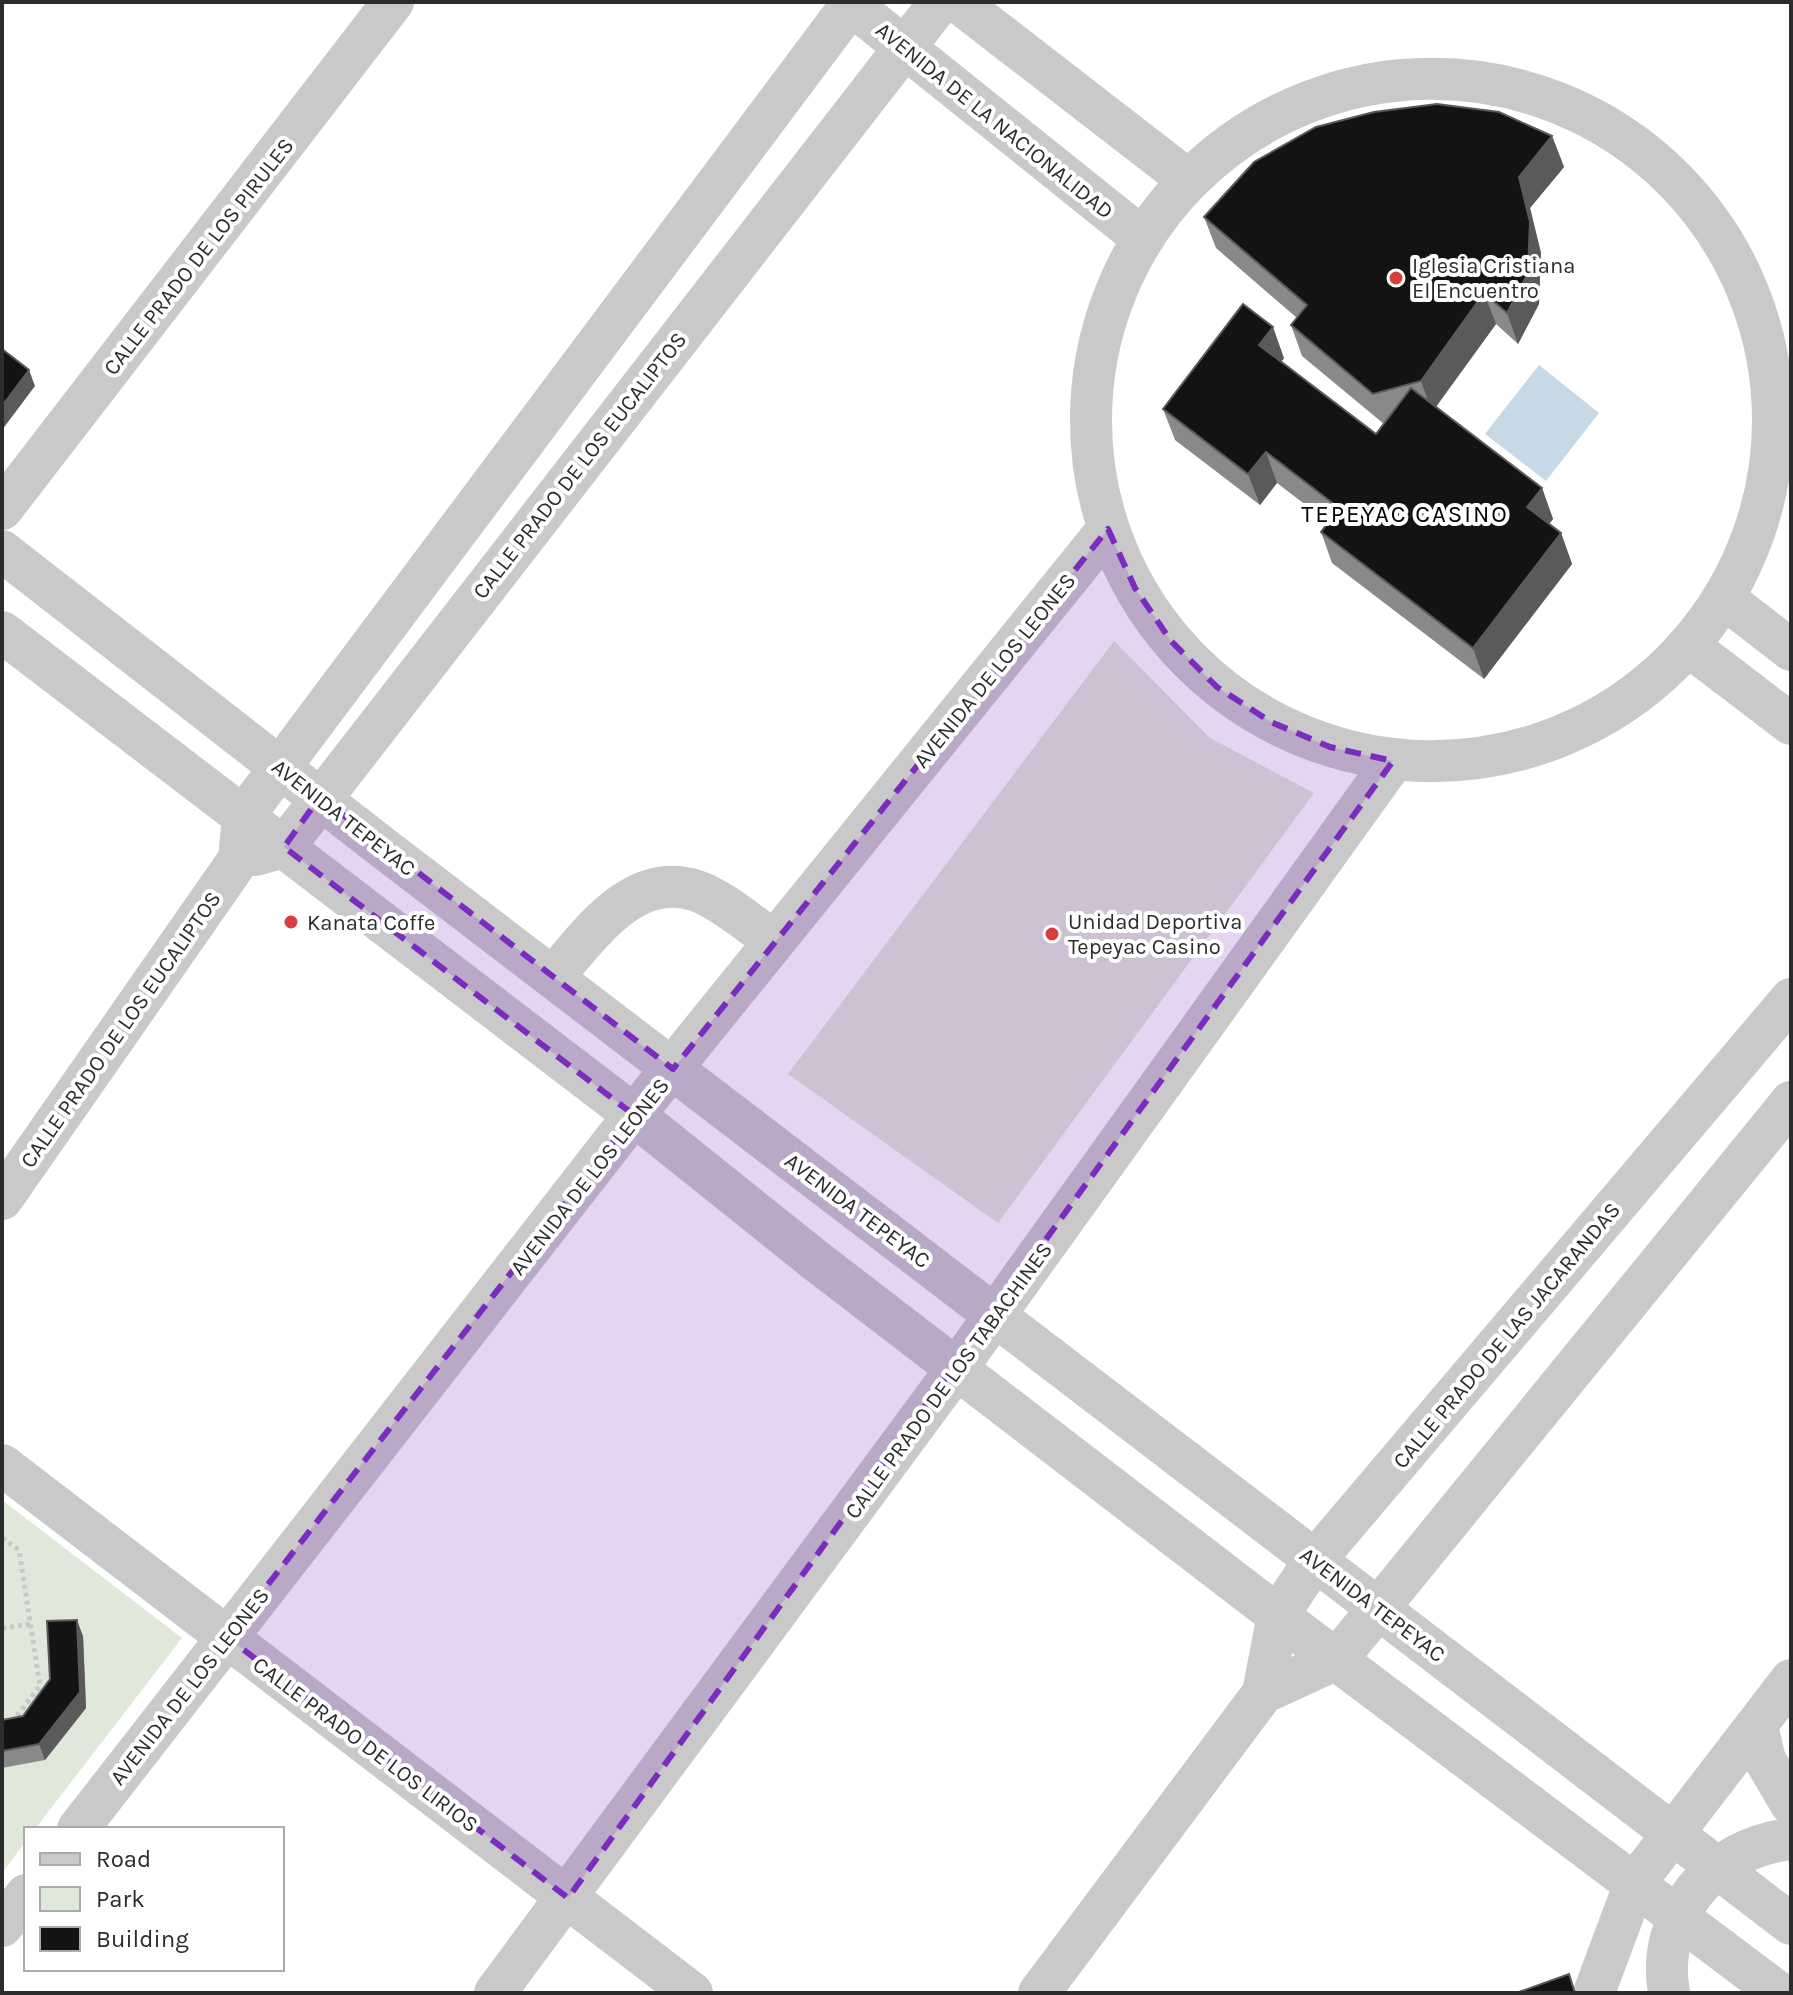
<svg xmlns="http://www.w3.org/2000/svg" width="1793" height="1995" font-family="Karla,sans-serif">
<style>
.green{fill:#e0e8da}
.water{fill:#c7d8e7}
.lines{fill:none;stroke-linecap:round;stroke-linejoin:round}
.path{stroke:#c9c9c9;stroke-width:5;stroke-dasharray:4 4;stroke-linecap:butt}
.minor{stroke:#c9c9c9;stroke-width:42}
.wall{fill:#898989}
.shaded-wall{fill:#5a5a5a}
.building{fill:#131313;stroke:#5a5a5a;stroke-width:2}
.marked{fill:#7b2cbf;fill-opacity:0.2;stroke:#7b2cbf;stroke-width:6;stroke-dasharray:16 10;stroke-linejoin:round}
.poi-dot{fill:#d63f3b;stroke:#fff;stroke-width:3}
.labels{text-anchor:middle;stroke-width:8;stroke-linejoin:round;paint-order:stroke}
.street-label{font-size:22px;fill:#2c2c2c;stroke:#fff}
.poi-label{font-size:22px;fill:#2c2c2c;stroke:#fff;text-anchor:start}
.neighbourhood-label{font-size:24px;letter-spacing:2px;fill:#000;stroke:#fff}
</style>
<rect width="100%" height="100%" fill="#fff"/>
<path class="green" d="M 1114,641 L 1210,738 L 1314,793 L 998,1223 L 788,1074 Z
M 2,1500 L 182,1638 L 35,1829 L 26,1829 L 26,1841 L 2,1873 Z"/>
<path class="water" d="M 1539,365 L 1599,413 L 1546,481 L 1485,434 Z"/>
<g class="lines">
<path class="path" d="M 2,1538 L 19,1550 L 40,1686 L 13,1721 L 2,1724
M 2,1628 L 31,1624"/>
<path class="minor" d="M 848,2 L 1141,237
M 958,2 L 1187,179
M1091 420a341 341 0 1 1 682 0a341 341 0 1 1-682 0Z
M 2,509 L 393,2
M 2,551 L 382,847 L 1791,1924
M 1725,599 L 1791,650
M 2,632 L 634,1115 L 815,1260 L 1306,1637 L 1779,1993
M 1690,647 L 1791,724
M 255,855 L 284,847 L 940,2
M 553,977 C 589,936 633,869 697,891 C 721,899 753,927 775,941
M 2,1199 L 239,859 L 243,817 L 853,2
M 2,1465 L 692,1993
M 1263,1693 L 1337,1659 L 1791,1102
M 1757,1726 L 1765,1760 L 1791,1804
M 78,1829 L 634,1115 L 1108,529
M 2,1926 L 26,1895
M 495,1993 L 957,1368 L 1393,761
M 1039,1993 L 1263,1693 L 1278,1615 L 1315,1560 L 1791,999
M 1594,1993 L 1635,1883 L 1791,1680
M 1669,1993 C 1655,1914 1714,1847 1791,1839"/>
</g>
<path class="wall" d="M 1552,136 L 1564,167 L 1530,208 L 1541,253 L 1539,304 L 1518,344 L 1496,324 L 1436,407 L 1542,488 L 1553,519 L 1549,524 L 1561,533 L 1572,564 L 1484,679 L 1332,563 L 1321,532 L 1328,522 L 1277,483 L 1260,505 L 1175,440 L 1163,409 L 1284,358 L 1281,362 L 1376,434 L 1384,424 L 1302,356 L 1291,325 L 1297,318 L 1216,248 L 1204,217 Z
M 83,1636 L 86,1708 L 45,1760 L 2,1768 L 2,1720 L 23,1716 Z"/>
<path class="shaded-wall" d="M 1552,136 L 1564,167 L 1530,208 L 1541,253 L 1539,304 L 1518,344 L 1507,313 L 1519,177 Z
M 1484,293 L 1496,324 L 1432,412 L 1421,381 Z
M 1273,327 L 1284,358 L 1270,376 L 1259,345 Z
M 29,370 L 35,386 L 2,430 L 2,406 Z
M 1266,452 L 1277,483 L 1260,505 L 1248,474 Z
M 1542,488 L 1553,519 L 1538,538 L 1527,507 Z
M 1561,533 L 1572,564 L 1484,679 L 1473,648 Z
M 77,1620 L 83,1636 L 86,1708 L 45,1760 L 39,1744 Z"/>
<path class="building" d="M 1437,104 L 1499,112 L 1552,136 L 1519,177 L 1530,222 L 1528,273 L 1507,313 L 1484,293 L 1421,381 L 1373,394 L 1291,325 L 1307,305 L 1204,217 L 1254,162 L 1316,127 L 1374,112 Z
M 1243,304 L 1273,327 L 1259,345 L 1376,434 L 1411,388 L 1542,488 L 1527,507 L 1561,533 L 1473,648 L 1321,532 L 1339,508 L 1266,452 L 1248,474 L 1163,409 Z
M 2,349 L 29,370 L 2,406 Z
M 77,1620 L 80,1692 L 39,1744 L 2,1751 L 2,1720 L 23,1716 L 50,1679 L 47,1621 Z
M 1569,1974 L 1575,1993 L 1519,1993 L 1519,1992 Z"/>
<path class="marked" d="M 1108,529 L 1135,588 L 1171,641 L 1217,687 L 1271,722 L 1330,747 L 1393,761 L 568,1898 L 227,1637 L 634,1115 L 284,847 L 320,797 L 673,1069 Z"/>
<g class="poi-dot">
<circle cx="1396" cy="278" r="8"/>
<circle cx="291" cy="922" r="8"/>
<circle cx="1052" cy="934" r="8"/>
</g>
<g class="labels">
<g class="street-label">
<text transform="translate(995 120) rotate(39)" y="8">AVENIDA DE LA NACIONALIDAD</text>
<text transform="translate(198 256) rotate(-52)" y="8">CALLE PRADO DE LOS PIRULES</text>
<text transform="translate(579 465) rotate(-52)" y="8">CALLE PRADO DE LOS EUCALIPTOS</text>
<text transform="translate(994 670) rotate(-51)" y="8">AVENIDA DE LOS LEONES</text>
<text transform="translate(344 817) rotate(38)" y="8">AVENIDA TEPEYAC</text>
<text transform="translate(120 1029) rotate(-55)" y="8">CALLE PRADO DE LOS EUCALIPTOS</text>
<text transform="translate(589 1176) rotate(-52)" y="8">AVENIDA DE LOS LEONES</text>
<text transform="translate(858 1210) rotate(37)" y="8">AVENIDA TEPEYAC</text>
<text transform="translate(1506 1335) rotate(-50)" y="8">CALLE PRADO DE LAS JACARANDAS</text>
<text transform="translate(948 1380) rotate(-54)" y="8">CALLE PRADO DE LOS TABACHINES</text>
<text transform="translate(1373 1604) rotate(37)" y="8">AVENIDA TEPEYAC</text>
<text transform="translate(189 1686) rotate(-52)" y="8">AVENIDA DE LOS LEONES</text>
<text transform="translate(366 1744) rotate(37)" y="8">CALLE PRADO DE LOS LIRIOS</text>
</g>
<g class="poi-label">
<text x="1412" y="273">Iglesia Cristiana<tspan x="1412" dy="25">El Encuentro</tspan></text>
<text x="1068" y="929">Unidad Deportiva<tspan x="1068" dy="25">Tepeyac Casino</tspan></text>
<text x="307" y="930">Kanata Coffe</text>
</g>
<g class="neighbourhood-label">
<text x="1405" y="522">TEPEYAC CASINO</text>
</g>
</g>
<rect width="1793" height="1995" fill="none" stroke="#2c2c2c" stroke-width="8"/>
<rect x="24" y="1827" width="260" height="144" fill="#ffffff" stroke="#ababab" stroke-width="2"/>
<rect x="40" y="1853" width="40" height="12" fill="#c9c9c9" stroke="#ababab" stroke-width="2"/>
<text x="96" y="1867" font-size="24" fill="#2c2c2c">Road</text>
<rect x="40" y="1887" width="40" height="24" fill="#e0e8da" stroke="#ababab" stroke-width="2"/>
<text x="96" y="1907" font-size="24" fill="#2c2c2c">Park</text>
<rect x="40" y="1927" width="40" height="24" fill="#131313" stroke="#ababab" stroke-width="2"/>
<text x="96" y="1947" font-size="24" fill="#2c2c2c">Building</text>
</svg>
